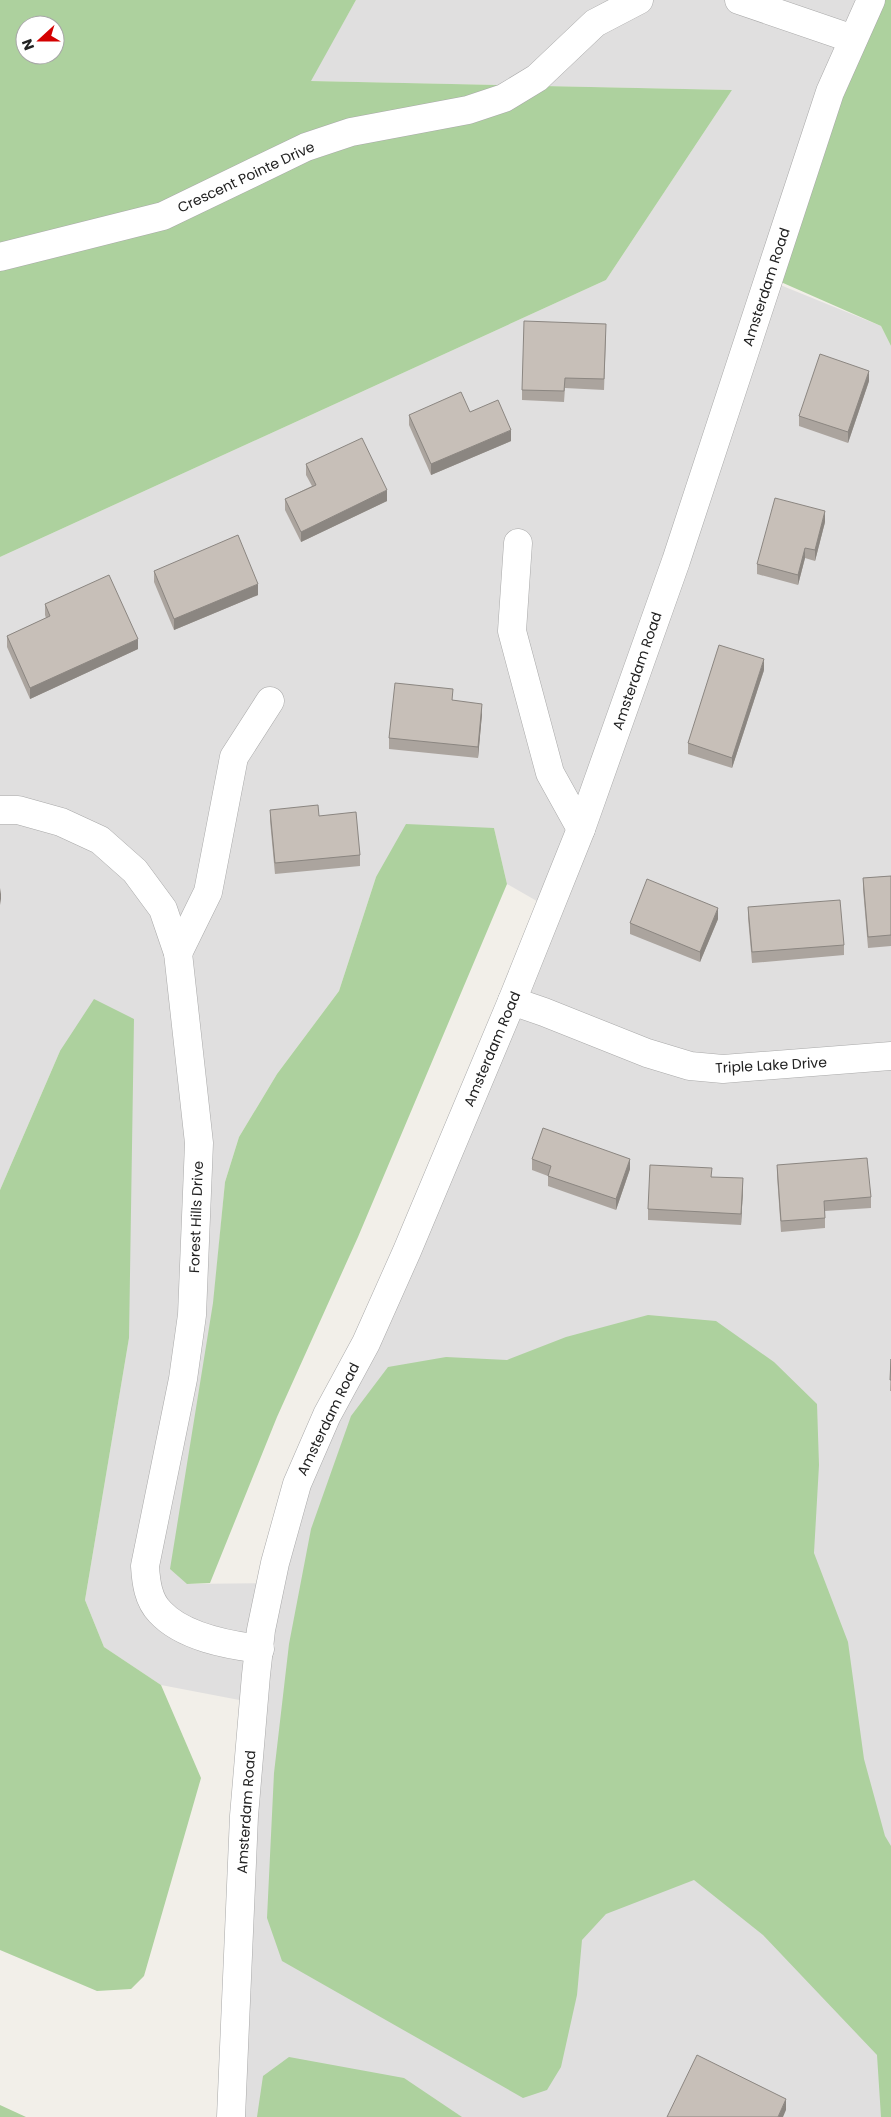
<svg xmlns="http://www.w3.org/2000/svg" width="891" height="2117" viewBox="0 0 891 2117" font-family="Poppins,sans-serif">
<rect width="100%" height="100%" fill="#f2efe9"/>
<path fill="#e0dfdf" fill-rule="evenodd" d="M356,0H872L768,280L881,326L891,346V2117H231L255,1703L161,1685L104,1647L85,1600L129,1338L60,1051L0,1190V557L606,280L732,90L310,81ZM494,828L507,884L549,908L270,1583L187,1584L225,1182L239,1137L277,1074L339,991L376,877Z"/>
<g fill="#add19e" fill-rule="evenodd">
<path d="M0,0H356L311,81L732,90L606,280L0,557ZM25,25H55V55H25Z"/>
<path d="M871,0H891V346L881,326L774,279Z"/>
<path d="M406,824L494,828L507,884L358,1237L277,1417L210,1583L187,1584L170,1569L213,1303L225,1182L239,1137L277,1074L339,991L376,877Z"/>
<path d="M94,999L134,1019L129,1338L85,1600L104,1647L161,1685L201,1778L144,1976L131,1989L97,1991L0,1950V1190L60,1051Z"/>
<path d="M648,1315L716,1321L774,1362L817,1404L819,1465L814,1553L848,1642L864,1759L885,1836L891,1846V2117H881L877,2055L763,1935L694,1880L606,1914L582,1940L577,1995L561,2067L547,2090L523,2098L282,1961L267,1918L274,1773L289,1644L311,1529L351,1416L388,1367L446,1357L507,1360L566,1337Z"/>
<path d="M289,2057L404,2078L462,2117H257L263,2076Z"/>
<path d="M0,2105L26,2117H0Z"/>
</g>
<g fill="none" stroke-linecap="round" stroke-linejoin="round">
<defs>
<g id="minor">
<path d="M739,0L853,39"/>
<path d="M0,257L163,216L306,147L351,132L468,110L504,98L537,78L595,23L639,0"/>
<path d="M518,543L512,631L550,773L581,829"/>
<path d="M0,810H18L61,822L100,840L135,871L163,909L178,953L199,1143L192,1315L183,1379L145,1566C146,1582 148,1600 160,1612C183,1637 228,1645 260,1649"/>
<path d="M178,953L208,892L234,757L270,701"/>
<path d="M512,1001L544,1012L647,1053L690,1066L723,1069L891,1056"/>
<path d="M231,2117L244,1816L256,1675L261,1630L275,1563L297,1484L327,1415L366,1343L407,1251L512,1001L581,829L676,561L830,92L871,0"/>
</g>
</defs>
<use href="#minor" stroke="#a9a9a9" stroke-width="29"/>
<use href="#minor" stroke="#fff" stroke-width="28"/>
</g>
<g fill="#aba49e">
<path d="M606,335L604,390L565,388L564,402L522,400V390Z"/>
<path d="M869,381L848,443L799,426V416Z"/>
<path d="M470,412L511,441L431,475L409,425V415Z"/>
<path d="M306,464L387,501L301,542L285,510V499L312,486L306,475Z"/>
<path d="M825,522L815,561L805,558L798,585L757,574V564Z"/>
<path d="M154,571L258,595L174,630L154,582Z"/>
<path d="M45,604L138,649L30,699L7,647V636L46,618L45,615Z"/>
<path d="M764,670L732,768L688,754V743Z"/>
<path d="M453,701L482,714L478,758L389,749V738Z"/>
<path d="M270,810L319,816L360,855V866L275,874L270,821Z"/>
<path d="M891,876V946L868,948L863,889V878Z"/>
<path d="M748,907L844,945V955L752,963L748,918Z"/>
<path d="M718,919L700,962L630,934V923Z"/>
<path d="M532,1159L630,1169L616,1210L548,1186V1176L532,1170Z"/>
<path d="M777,1165L871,1197V1208L825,1211V1228L781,1232L777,1176Z"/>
<path d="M712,1177L743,1189L741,1225L648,1220V1209Z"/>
<path d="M891,1359V1391H890Z"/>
</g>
<g fill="#8b8681">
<path d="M869,371V381L848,443V432Z"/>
<path d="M511,430V441L431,475V464Z"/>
<path d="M387,490V501L301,542V532Z"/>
<path d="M825,511V522L815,561V550Z"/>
<path d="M805,548V558L798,585V575Z"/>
<path d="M258,584V595L174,630V619Z"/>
<path d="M138,639V649L30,699V688Z"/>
<path d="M764,659V670L732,768V758Z"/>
<path d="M482,704V714L478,758V747Z"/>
<path d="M1,888V899L0,905V894Z"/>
<path d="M718,908V919L700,962V952Z"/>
<path d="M630,1159V1169L616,1210V1199Z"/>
<path d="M743,1178V1189L741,1225V1214Z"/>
<path d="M786,2099V2110L783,2117H778Z"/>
</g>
<g fill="#c7bfb8" stroke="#8b8681">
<path d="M524,321L606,324L604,379L565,378L564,391L522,390Z"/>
<path d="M820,354L869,371L848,432L799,416Z"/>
<path d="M461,392L470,412L498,400L511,430L431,464L409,415Z"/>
<path d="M362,438L387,490L301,532L285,499L316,485L306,464Z"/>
<path d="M775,498L825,511L815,550L805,548L798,575L757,564Z"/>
<path d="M238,535L258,584L174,619L154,571Z"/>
<path d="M109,575L138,639L30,688L7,636L50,616L45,604Z"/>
<path d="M719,645L764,659L732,758L688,743Z"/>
<path d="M395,683L453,689L452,700L482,704L478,747L389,738Z"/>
<path d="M318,805L319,816L356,812L360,855L275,863L270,810Z"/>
<path d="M891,876V935L868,937L863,878Z"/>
<path d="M647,879L718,908L700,952L630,923Z"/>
<path d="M840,900L844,945L752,952L748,907Z"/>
<path d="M543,1128L630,1159L616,1199L548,1176L551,1166L532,1159Z"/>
<path d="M867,1158L871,1197L824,1201L825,1218L781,1221L777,1165Z"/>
<path d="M650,1165L712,1168L711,1177L743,1178L741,1214L648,1209Z"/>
<path d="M891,1359V1380H890Z"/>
<path d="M697,2055L786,2099L778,2117H667Z"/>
</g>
<g text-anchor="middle" stroke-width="4.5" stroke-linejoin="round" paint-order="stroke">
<g font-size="14" fill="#222" stroke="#fff">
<text transform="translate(246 177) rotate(-25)" y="5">Crescent Pointe Drive</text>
<text transform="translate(766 287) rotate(-72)" y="5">Amsterdam Road</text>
<text transform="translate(637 671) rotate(-71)" y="5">Amsterdam Road</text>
<text transform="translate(492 1049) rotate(-67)" y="5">Amsterdam Road</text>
<text transform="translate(771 1065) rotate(-3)" y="5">Triple Lake Drive</text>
<text transform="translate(196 1217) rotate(-88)" y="5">Forest Hills Drive</text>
<text transform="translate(328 1419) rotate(-64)" y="5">Amsterdam Road</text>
<text transform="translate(246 1812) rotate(-86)" y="5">Amsterdam Road</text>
</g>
</g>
<g transform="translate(40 40) rotate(249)"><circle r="24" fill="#ffffff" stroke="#a7a7a7"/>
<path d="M0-4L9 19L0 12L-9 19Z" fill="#d40000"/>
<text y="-8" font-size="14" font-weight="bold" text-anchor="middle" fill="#222222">N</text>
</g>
</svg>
